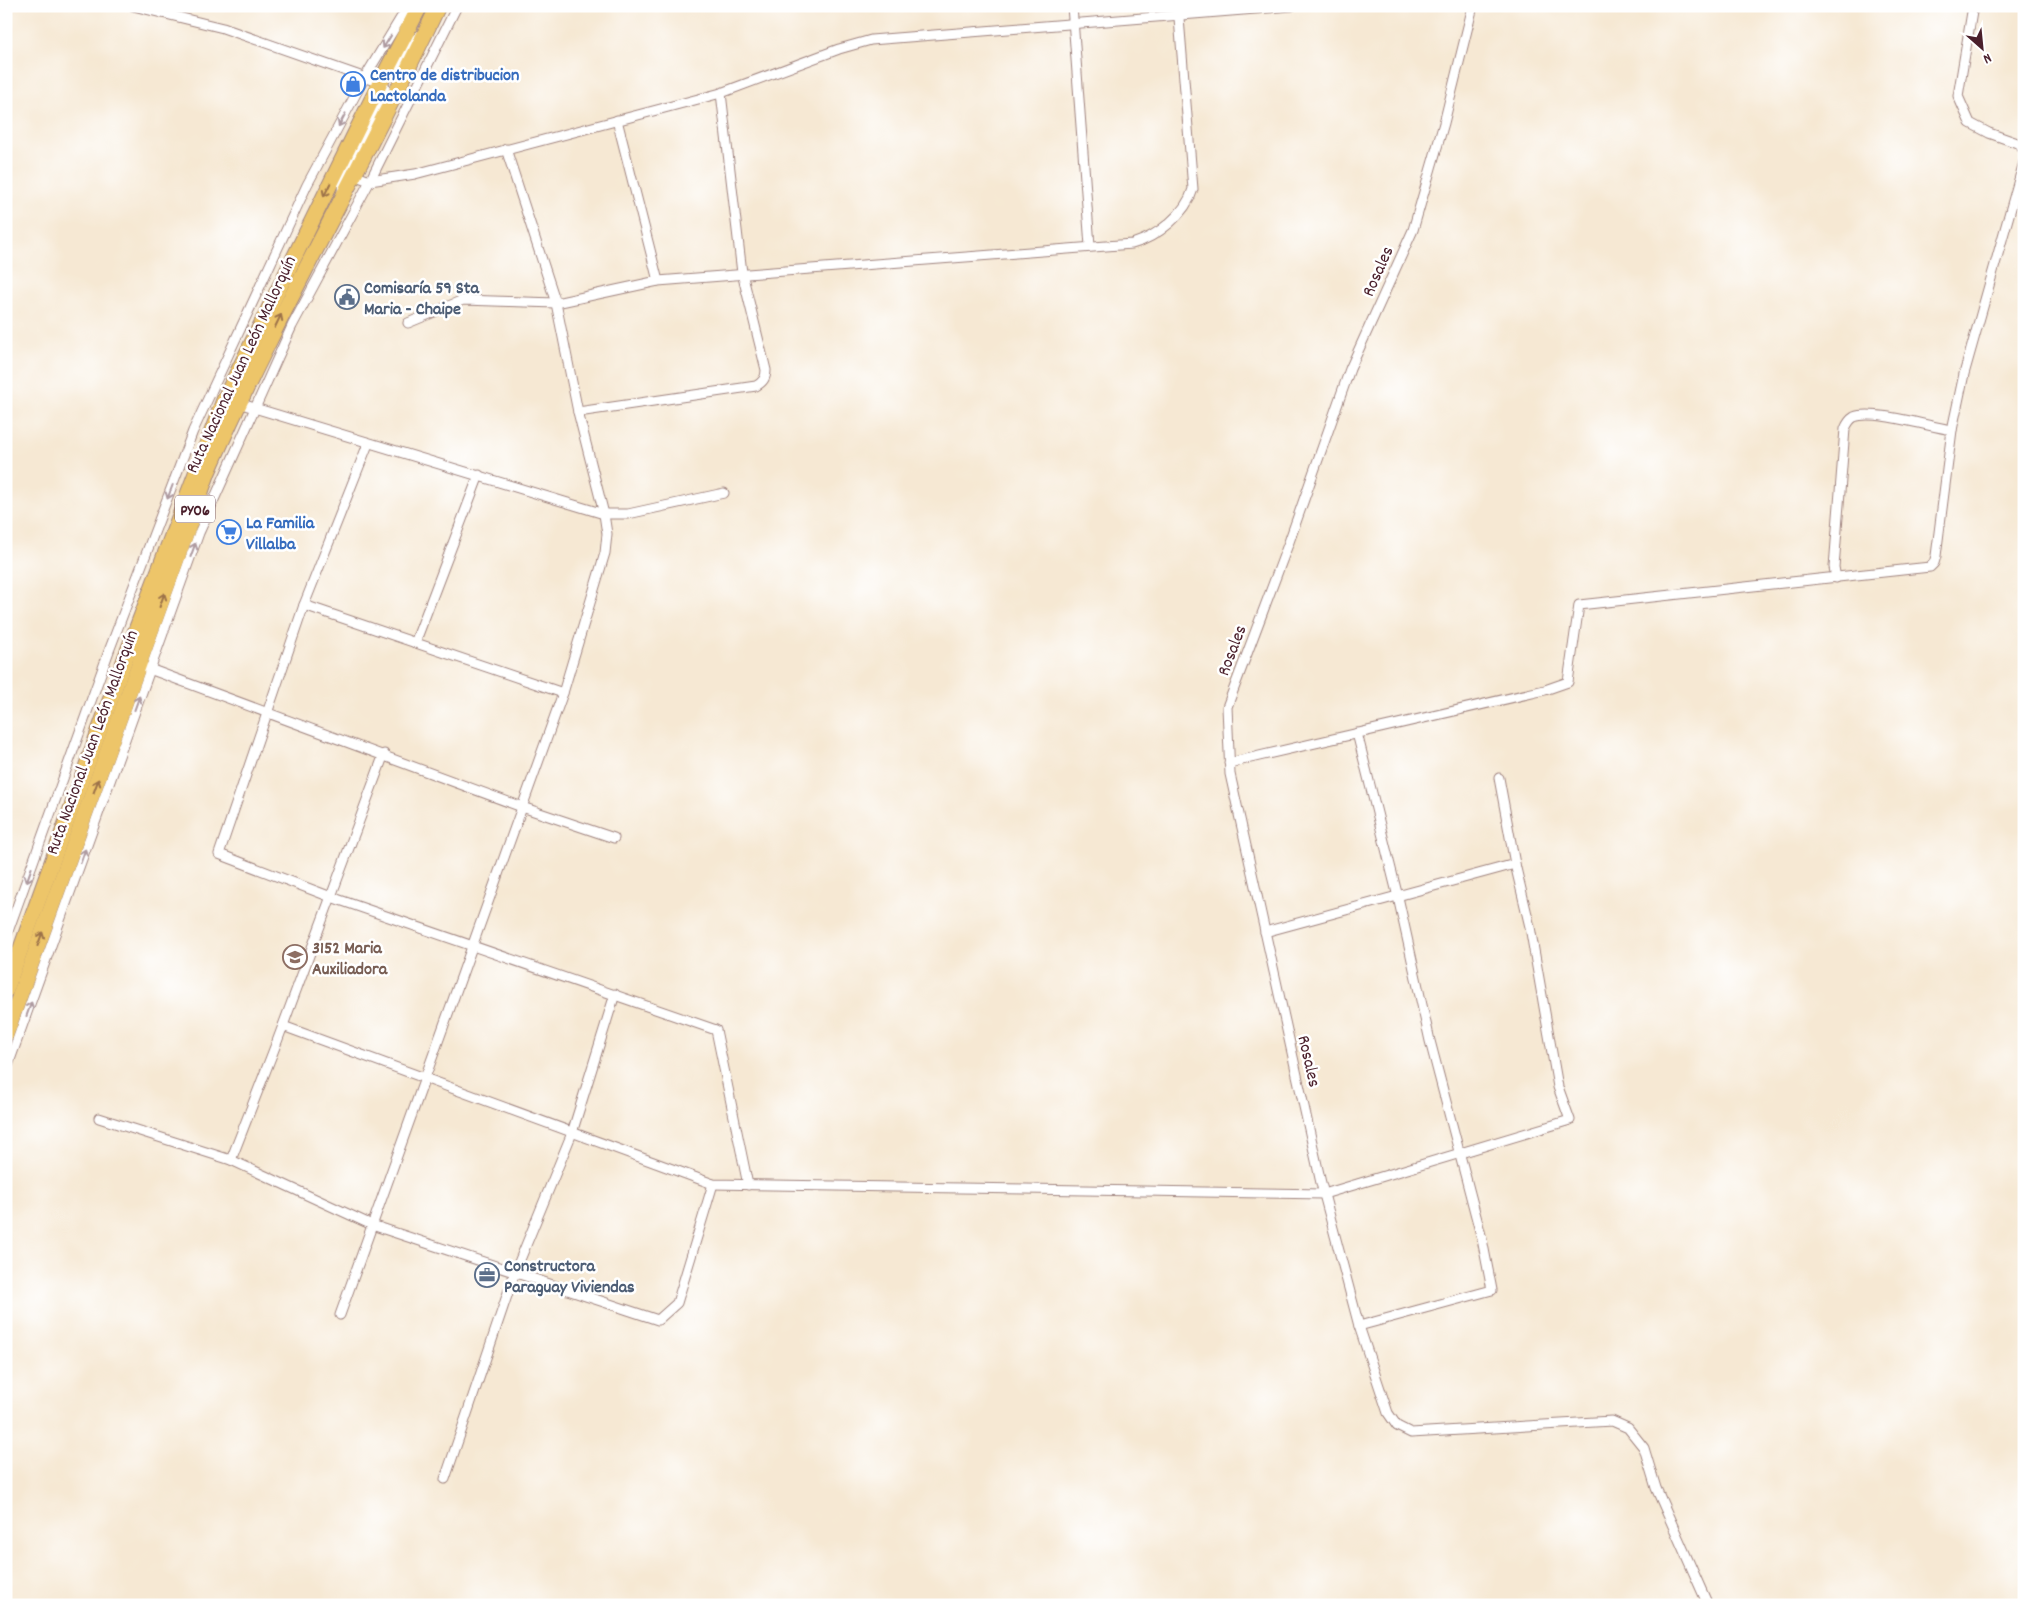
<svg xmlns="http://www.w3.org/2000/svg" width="2030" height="1611" viewBox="0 0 2030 1611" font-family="Dekko,sans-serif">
<rect width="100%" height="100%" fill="#fff"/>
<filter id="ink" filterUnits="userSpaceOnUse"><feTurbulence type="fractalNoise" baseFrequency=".02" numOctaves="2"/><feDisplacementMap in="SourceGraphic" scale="10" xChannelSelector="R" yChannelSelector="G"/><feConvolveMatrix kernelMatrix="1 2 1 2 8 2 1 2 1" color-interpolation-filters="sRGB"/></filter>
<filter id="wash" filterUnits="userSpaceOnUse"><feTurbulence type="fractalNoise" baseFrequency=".0096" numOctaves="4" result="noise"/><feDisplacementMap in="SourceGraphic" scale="20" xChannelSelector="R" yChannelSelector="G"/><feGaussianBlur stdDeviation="1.12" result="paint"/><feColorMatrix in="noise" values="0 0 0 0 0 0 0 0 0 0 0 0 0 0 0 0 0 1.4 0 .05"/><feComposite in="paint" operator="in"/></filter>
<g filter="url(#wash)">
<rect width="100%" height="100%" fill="#f6e8d3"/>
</g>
<g filter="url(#ink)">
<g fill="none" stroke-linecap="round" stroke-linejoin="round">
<defs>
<g id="street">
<path d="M133,6L223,28L383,84"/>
<path d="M1072,6L1090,246"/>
<path d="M1473,6L1444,123L1413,230L1350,369L1289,542L1227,707L1230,774L1321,1183L1359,1326L1388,1413L1397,1426L1411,1433L1612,1421L1628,1428L1644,1448L1656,1488L1708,1605"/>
<path d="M1973,6L1958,96L1970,123L1989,133L2020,144L2024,150"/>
<path d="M396,67L409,45L421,34"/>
<path d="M617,120L658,281"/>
<path d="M353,175L370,181L415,174L721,93L839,49L871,40L1292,6"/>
<path d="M342,193L343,175L386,91L384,84"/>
<path d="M408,323L463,300L556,303L658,281L1132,244C1157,237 1186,214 1193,189L1178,6"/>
<path d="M235,402L604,514H628L724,493"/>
<path d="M578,412L756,386C763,382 766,378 766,370L742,273L721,93"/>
<path d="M368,444L304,605L219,854L331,897L716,1030L748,1185"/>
<path d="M1836,578L1834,567L1845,429C1847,424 1849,420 1854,417C1873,409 1930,427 1952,430"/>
<path d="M304,605L563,693"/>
<path d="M415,643L479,475"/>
<path d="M144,667L522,807L614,838"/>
<path d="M1357,733L1398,897L1430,1041L1482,1239L1492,1290L1359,1326"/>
<path d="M1229,763L1545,690L1568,682L1579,605L1930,567L1934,563L1936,556L1952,430L1964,374L2024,162"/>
<path d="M1265,932L1515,864"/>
<path d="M6,937L109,651L193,431L307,185L365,77L408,6"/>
<path d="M283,1026L713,1184L1324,1194L1570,1120L1558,1087L1530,927L1515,864L1499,778"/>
<path d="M6,1071L199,533L292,326L370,181L457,6"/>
<path d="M99,1118L231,1160L372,1225L658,1320L677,1303L713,1184"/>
<path d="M231,1160L278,1039L384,754"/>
<path d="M340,1315L563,693L605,553L607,534L604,514L578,412L556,303L506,149"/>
<path d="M445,1479L515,1272L572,1133L615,994"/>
</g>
<g id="highway">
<path d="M6,990L125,659L224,400L380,83L420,6"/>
<path d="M6,1034L208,472C277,313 365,163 438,6"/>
</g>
</defs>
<use href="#street" stroke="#a0847f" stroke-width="11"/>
<use href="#highway" stroke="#a0847f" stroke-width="17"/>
<use href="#street" stroke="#fff" stroke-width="9"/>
<use href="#highway" stroke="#edc569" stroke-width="15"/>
</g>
<defs><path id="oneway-shaft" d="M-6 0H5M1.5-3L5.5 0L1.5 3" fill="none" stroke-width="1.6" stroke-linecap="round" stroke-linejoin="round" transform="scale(1.25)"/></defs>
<g stroke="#ae9aa0">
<use href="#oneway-shaft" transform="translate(387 42) rotate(122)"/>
<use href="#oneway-shaft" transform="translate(342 120) rotate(118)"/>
<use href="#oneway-shaft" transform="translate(170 492) rotate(111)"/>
<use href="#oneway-shaft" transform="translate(193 550) rotate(-70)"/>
<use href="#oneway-shaft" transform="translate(137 703) rotate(-70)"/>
<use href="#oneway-shaft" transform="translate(83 856) rotate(-71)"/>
<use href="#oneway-shaft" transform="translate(29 875) rotate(110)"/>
<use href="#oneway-shaft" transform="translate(29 1009) rotate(-70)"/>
</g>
<g stroke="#9c724a">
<use href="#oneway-shaft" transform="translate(327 190) rotate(116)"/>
<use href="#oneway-shaft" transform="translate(278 321) rotate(-64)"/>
<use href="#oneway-shaft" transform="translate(162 600) rotate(-71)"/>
<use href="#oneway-shaft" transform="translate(96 786) rotate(-70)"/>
<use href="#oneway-shaft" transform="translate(40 939) rotate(-70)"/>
</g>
</g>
<defs>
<symbol id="shop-ring" viewBox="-11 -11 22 22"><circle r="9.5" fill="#fff" stroke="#3f7fe0" stroke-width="1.5"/><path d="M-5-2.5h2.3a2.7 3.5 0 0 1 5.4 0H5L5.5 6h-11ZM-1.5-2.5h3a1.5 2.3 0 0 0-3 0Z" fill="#3f7fe0"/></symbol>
<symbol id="civic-ring" viewBox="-11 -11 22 22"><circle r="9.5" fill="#fff" stroke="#5c6f8a" stroke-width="1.5"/><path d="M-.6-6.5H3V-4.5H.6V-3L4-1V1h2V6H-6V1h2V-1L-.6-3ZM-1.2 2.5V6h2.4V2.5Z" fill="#5c6f8a"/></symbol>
<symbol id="supermarket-ring" viewBox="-11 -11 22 22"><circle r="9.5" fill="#fff" stroke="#3f7fe0" stroke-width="1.5"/><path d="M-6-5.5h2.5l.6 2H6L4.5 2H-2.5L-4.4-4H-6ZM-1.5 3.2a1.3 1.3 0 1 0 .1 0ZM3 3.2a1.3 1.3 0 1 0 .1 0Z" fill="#3f7fe0"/></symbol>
<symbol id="school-ring" viewBox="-11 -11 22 22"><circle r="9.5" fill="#fff" stroke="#8d6e63" stroke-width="1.5"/><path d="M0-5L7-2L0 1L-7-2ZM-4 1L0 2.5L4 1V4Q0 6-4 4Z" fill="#8d6e63"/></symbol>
<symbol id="office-ring" viewBox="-11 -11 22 22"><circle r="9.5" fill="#fff" stroke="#5c6f8a" stroke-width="1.5"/><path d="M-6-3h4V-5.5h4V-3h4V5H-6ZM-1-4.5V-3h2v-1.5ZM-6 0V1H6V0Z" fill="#5c6f8a"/></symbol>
</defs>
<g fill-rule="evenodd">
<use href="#shop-ring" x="339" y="70" width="28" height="28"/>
<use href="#civic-ring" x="333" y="283" width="28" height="28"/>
<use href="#supermarket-ring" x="215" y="518" width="28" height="28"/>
<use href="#school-ring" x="281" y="943" width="28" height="28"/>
<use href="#office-ring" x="473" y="1261" width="28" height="28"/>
</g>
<g text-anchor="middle" stroke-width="5" stroke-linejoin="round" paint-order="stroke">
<rect fill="#fff" stroke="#80626b" stroke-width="1" x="175" y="495.5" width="40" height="27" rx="4"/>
<g font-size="16" font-weight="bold" fill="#4a1f2b">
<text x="195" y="515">PY06</text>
</g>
<g font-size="18" font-weight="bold" fill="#366cbe" stroke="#fff" text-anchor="start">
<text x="370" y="80">Centro de distribucion<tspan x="370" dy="21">Lactolanda</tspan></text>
<text x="246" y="528">La Familia<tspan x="246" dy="21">Villalba</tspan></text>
</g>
<g font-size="18" fill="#4a1f2b" stroke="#fff">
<text transform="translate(1377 271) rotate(-66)" y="6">Rosales</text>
<text transform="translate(240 364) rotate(-65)" y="6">Ruta Nacional Juan León Mallorquín</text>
<text transform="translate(1231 650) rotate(-69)" y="6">Rosales</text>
<text transform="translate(91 742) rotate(-70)" y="6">Ruta Nacional Juan León Mallorquín</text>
<text transform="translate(1310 1061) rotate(77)" y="6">Rosales</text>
</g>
<g font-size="18" font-weight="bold" fill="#4e5e75" stroke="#fff" text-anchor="start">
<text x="364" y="293">Comisaría 59 Sta<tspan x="364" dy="21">Maria - Chaipe</tspan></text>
<text x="504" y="1271">Constructora<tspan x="504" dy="21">Paraguay Viviendas</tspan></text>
</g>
<g font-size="18" font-weight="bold" fill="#785e54" stroke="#fff" text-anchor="start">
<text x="312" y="953">3152 Maria<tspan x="312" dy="21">Auxiliadora</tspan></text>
</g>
</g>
<rect width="2030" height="1611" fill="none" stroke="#fff" stroke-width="25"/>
<g transform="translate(1982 48) rotate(153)" stroke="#ffffff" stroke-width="4" paint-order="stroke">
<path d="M0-4L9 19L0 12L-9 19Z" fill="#4a1f2b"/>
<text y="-8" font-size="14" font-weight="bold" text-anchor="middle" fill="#4a1f2b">N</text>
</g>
</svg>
